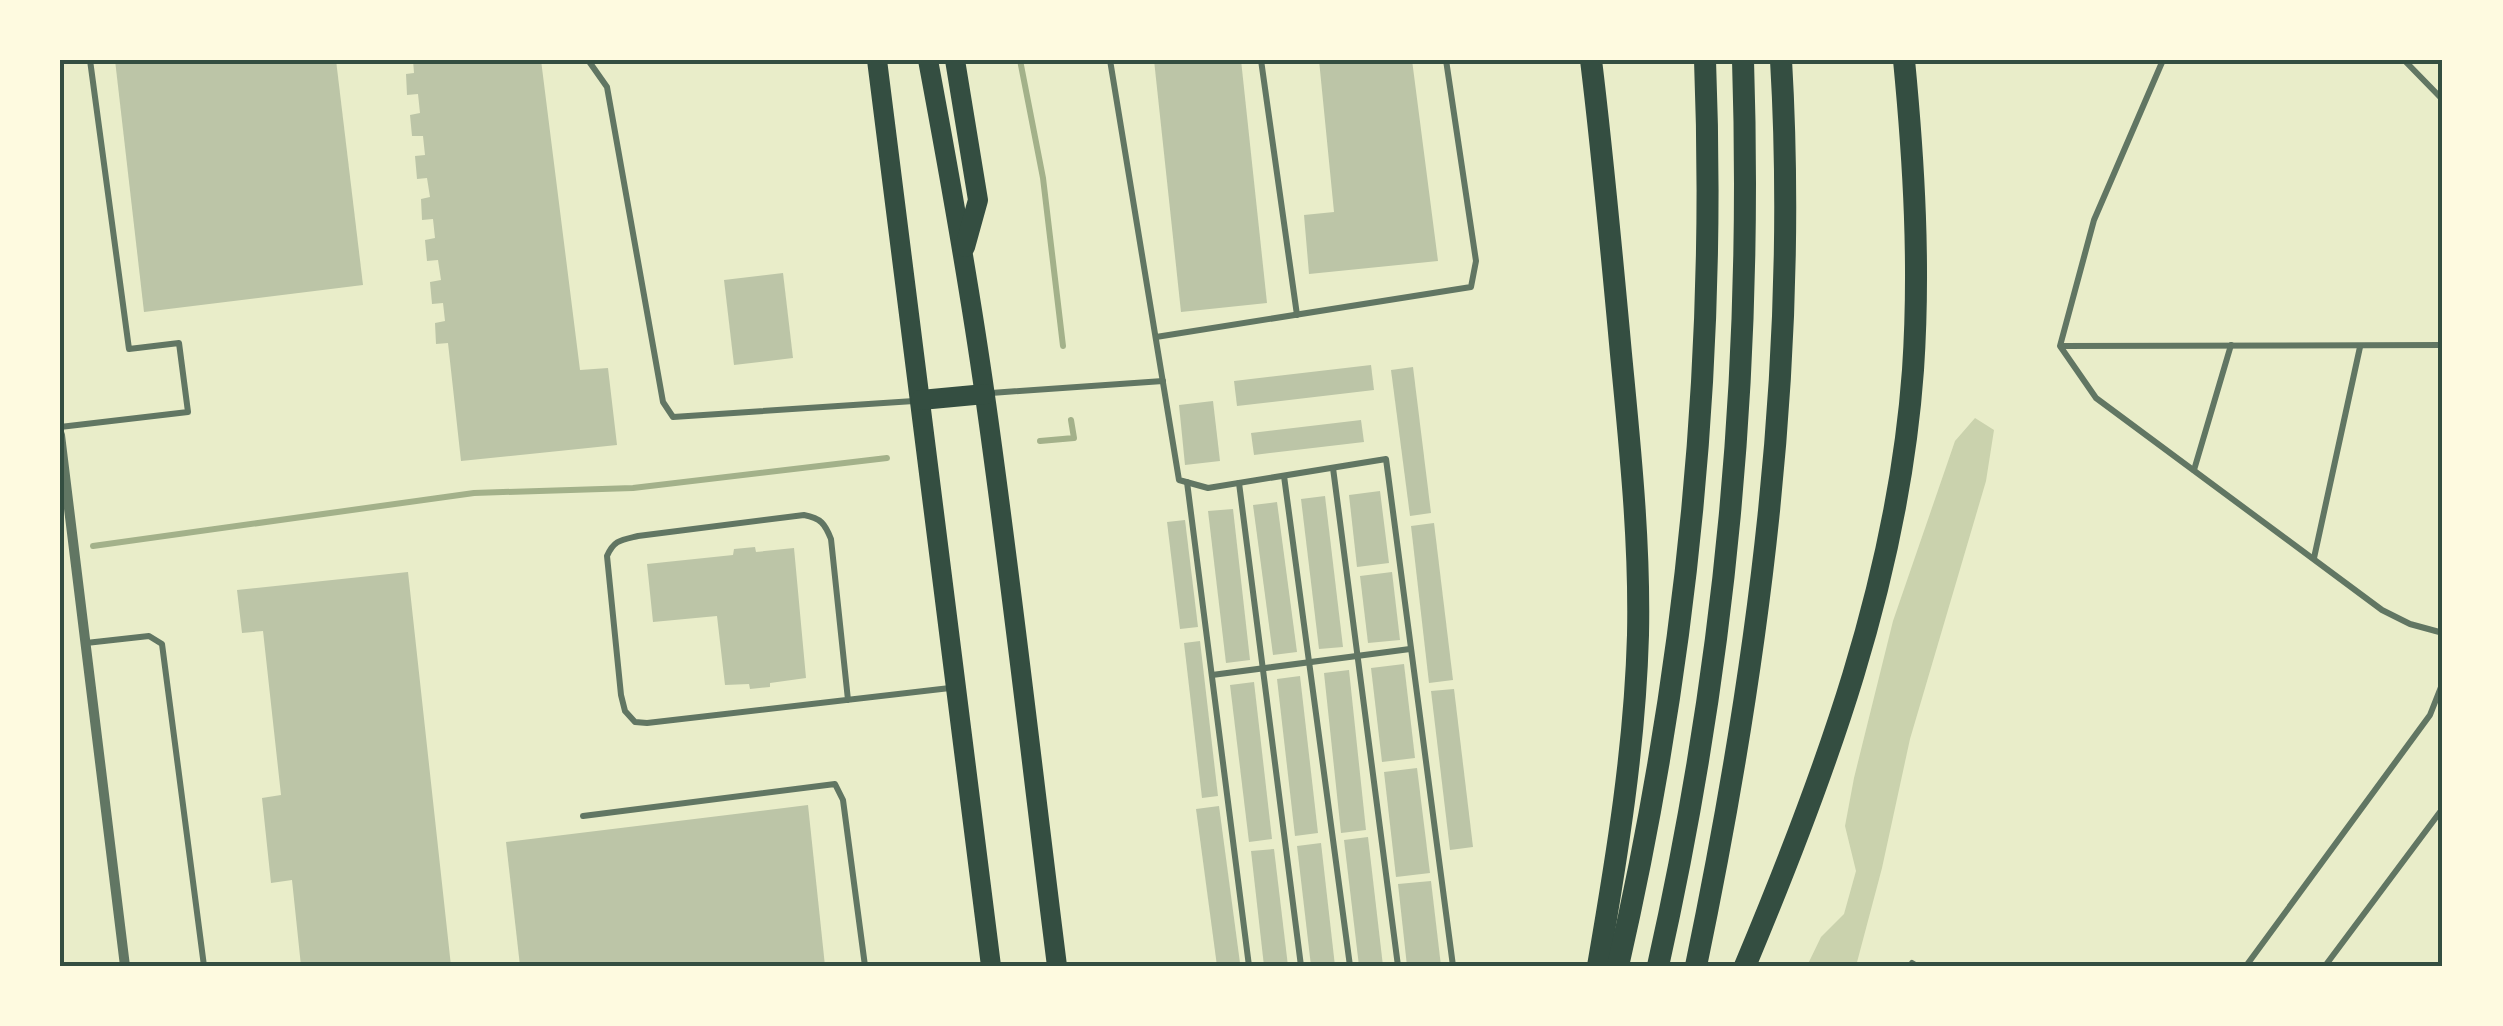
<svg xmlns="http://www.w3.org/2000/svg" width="2503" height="1026" viewBox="0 0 2503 1026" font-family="Poppins,sans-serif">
<rect width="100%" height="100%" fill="#e9edc9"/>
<path fill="#cad2ad" d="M1975,418L1994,430L1986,481L1910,739L1882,868L1856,966H1807L1821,937L1844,914L1856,871L1845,826L1854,778L1893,621L1955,441Z"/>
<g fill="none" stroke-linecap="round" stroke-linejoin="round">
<g stroke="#a3b18a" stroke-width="6">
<path d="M1020,60L1043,178L1063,346"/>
<path d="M1040,441L1074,438L1071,420"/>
<path d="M93,546L474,493L633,488L887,458"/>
</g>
</g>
<g fill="#bcc5a7">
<path d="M115,60H336L363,285L144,312Z"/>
<path d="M413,60H541L580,370L608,368L617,445L461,461L448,343L436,344L435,323L445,321L443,303L432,304L430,282L441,280L438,260L427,261L425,240L435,238L433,219L422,220L421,199L430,197L427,178L417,179L415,156L425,155L423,136H412L410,115L420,113L418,94L407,95L406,74L414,73Z"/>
<path d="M1154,60H1241L1267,303L1181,312Z"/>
<path d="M1319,60H1412L1438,261L1309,274L1304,215L1334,212Z"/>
<path d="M783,273L793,358L734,365L724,280Z"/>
<path d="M1371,365L1374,390L1237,406L1234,381Z"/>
<path d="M1413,367L1431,513L1410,516L1391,370Z"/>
<path d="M1213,401L1220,461L1185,465L1179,405Z"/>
<path d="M1361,420L1364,442L1254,455L1251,433Z"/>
<path d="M1380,491L1389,563L1357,567L1349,495Z"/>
<path d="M1325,496L1343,647L1319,649L1301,499Z"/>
<path d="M1277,502L1297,652L1273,655L1253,505Z"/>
<path d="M1233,509L1250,660L1226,663L1208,511Z"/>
<path d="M1185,520L1198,627L1180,629L1167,522Z"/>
<path d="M1434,523L1453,680L1429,683L1411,526Z"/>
<path d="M755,547L756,552L794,548L806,678L770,683V687L750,689L749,684L725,685L717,616L653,622L647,564L733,555L734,549Z"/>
<path d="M408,572L451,966H301L292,880L271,883L262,798L281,795L263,631L242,633L237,590Z"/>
<path d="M1392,572L1400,640L1368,643L1360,576Z"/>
<path d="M1200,641L1218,796L1202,798L1184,643Z"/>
<path d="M1404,664L1415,758L1382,762L1371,668Z"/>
<path d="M1349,670L1366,830L1341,833L1324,673Z"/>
<path d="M1300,676L1318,833L1295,836L1277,679Z"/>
<path d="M1254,682L1272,839L1249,842L1230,685Z"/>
<path d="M1454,689L1473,847L1450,850L1431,691Z"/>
<path d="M1417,768L1430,873L1396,877L1384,772Z"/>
<path d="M808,805L825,966H520L506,842Z"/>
<path d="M1219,806L1240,963L1217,966L1196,809Z"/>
<path d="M1368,837L1383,966H1359L1344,840Z"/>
<path d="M1321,843L1335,966H1311L1297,846Z"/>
<path d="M1274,849L1288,966H1264L1251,851Z"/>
<path d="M1431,881L1441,966H1407L1398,884Z"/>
</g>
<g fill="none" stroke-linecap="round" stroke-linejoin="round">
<g stroke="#617663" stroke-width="6">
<path d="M588,60L607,87L663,402L673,417L914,401"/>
<path d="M1110,60L1179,480L1208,488L1386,459L1453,966"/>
<path d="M1261,60L1297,315"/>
<path d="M2163,60L2094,220L2060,346L2096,398L2382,610L2410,624L2443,633"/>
<path d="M2404,60L2443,100"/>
<path d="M1156,337L1471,287L1476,261L1446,60"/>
<path d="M2061,346L2443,345"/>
<path d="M991,393L1163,381"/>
<path d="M60,427L188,412L179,343L129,349L90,60"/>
<path d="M1333,468L1398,966"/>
<path d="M2194,470L2231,345"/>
<path d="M1284,476L1350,966"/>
<path d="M1187,482L1249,966"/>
<path d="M1239,483L1301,966"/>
<path d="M2314,558L2360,347"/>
<path d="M86,643L149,636L162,644L204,966"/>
<path d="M1212,675L1410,649"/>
<path d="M848,700L831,539C825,524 821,518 804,515L638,536C621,540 614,540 607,556L621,695L625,711L635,722L647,723L950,688"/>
<path d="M583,816L835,784L843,800L865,966"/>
<path d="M1912,963L1917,966"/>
<path d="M2246,966L2430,715L2443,682"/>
<path d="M2325,966L2443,808"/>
</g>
<path stroke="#617663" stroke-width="10" d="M60,435L125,966"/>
<g stroke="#344e41" stroke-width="20">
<path d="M877,60L991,966"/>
<path d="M928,60C949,172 969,283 985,396C1012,585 1033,776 1057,966"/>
<path d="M955,60L978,200L965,247"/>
<path d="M921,400L985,394"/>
</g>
<g stroke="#344e41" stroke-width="22">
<path d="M1591,60C1603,158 1612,256 1621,354C1630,448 1640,541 1638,635C1635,746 1617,856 1598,966"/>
<path d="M1618,966C1686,669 1717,364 1705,60"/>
<path d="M1658,966C1726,663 1753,370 1743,60"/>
<path d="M1696,966C1758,668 1799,365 1781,60"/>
<path d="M1745,966C1825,775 1898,579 1913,370C1920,266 1914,163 1904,60"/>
</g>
</g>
<rect width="2503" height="1026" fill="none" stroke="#fefae0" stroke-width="125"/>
<rect x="62" y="62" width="2378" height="902" fill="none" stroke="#344e41" stroke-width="4"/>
</svg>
